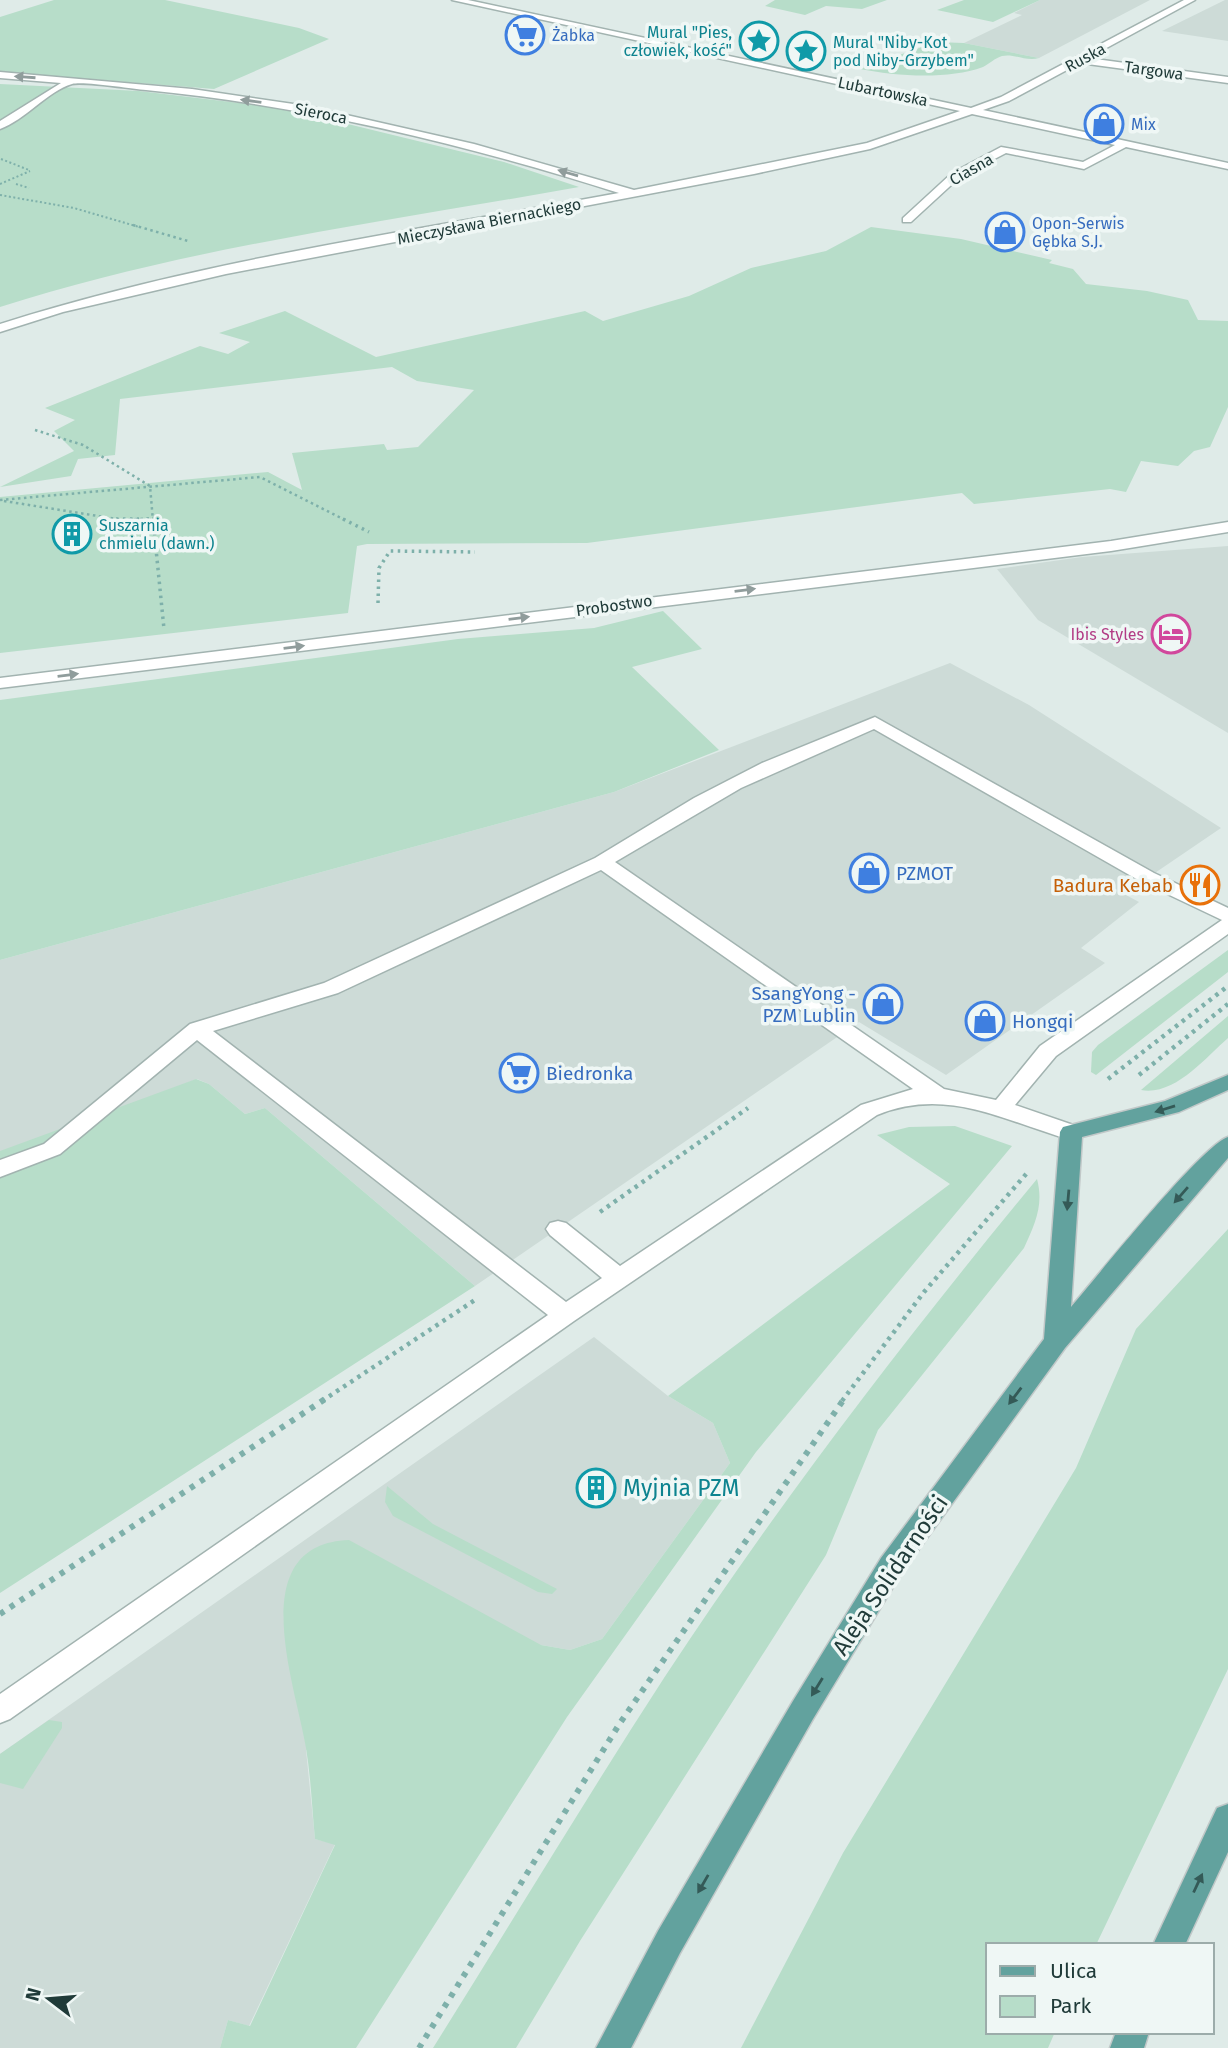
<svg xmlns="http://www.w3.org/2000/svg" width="1228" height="2048" viewBox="0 0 1228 2048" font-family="'Fira Sans',sans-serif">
<rect width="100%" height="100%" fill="#dfebe8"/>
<g fill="#cddbd7">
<path d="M1040,0H1150L1039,58L964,43L1022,15L1014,13Z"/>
<path d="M1225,0H1228V41L1162,31Z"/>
<path d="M1228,546V733L1038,620L997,569L1082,557Z"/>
<path d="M950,663L1029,705L1221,828L1124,894L1139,902L1081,948L1105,963L946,1075L859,1022L475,1286L265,1108L245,1114L209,1084L197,1079L0,1156V960L614,792Z"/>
<path d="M594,1337L668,1396L713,1423L730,1463L602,1639L570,1650L541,1645L306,1750L315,1839L335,1844L249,2026L228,2020L220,2048H0V1754Z"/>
</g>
<g fill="#b7ddc9">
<path d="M54,0H165L299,28L329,39L214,89L0,72V17Z"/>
<path d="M775,0H887L862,9L826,6L805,15L765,6Z"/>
<path d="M964,0H1040L993,22L937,10Z"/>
<path d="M936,42L964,43L1039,58C1026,62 1014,53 1002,56C995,58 989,64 983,67C947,80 896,76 860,69Z"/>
<path d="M0,84L139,91L282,108L504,162L579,187C386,222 187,247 0,307Z"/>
<path d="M871,227L961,239L1052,260L1049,263L1073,269L1086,284L1147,291L1188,300L1198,320L1228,321V407L1210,447L1194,451L1178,466L1141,461L1126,492L1110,489L974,504L962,493L587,543L367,544L357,546L348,613L0,653V497L268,472L302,490L292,453L384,444L387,450L418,447L474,390L417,381L392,367L120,399L115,455L78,459L71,476L0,487L74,451L54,431L75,420L45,408L200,346L228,354L250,342L219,333L285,311L376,357L585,311L603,321L689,296L751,268L826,251Z"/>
<path d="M663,611L702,649L632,667L719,750L614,792L0,960V700L458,639L594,628Z"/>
<path d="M1228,950V972L1096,1075L1091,1072L1092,1052L1098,1045Z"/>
<path d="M1228,1016V1038C1205,1058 1175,1096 1141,1090Z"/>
<path d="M196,1079L209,1084L245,1114L265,1108L475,1286L0,1593V1151Z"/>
<path d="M955,1126L1012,1146L756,1452L567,1717L356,2048H220L228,2020L250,2026L335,1845L315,1839C312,1809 311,1778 306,1748C296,1686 242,1544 349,1540L541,1645L570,1650L602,1639L730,1463L713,1423L668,1396L950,1184L877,1135L909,1127Z"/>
<path d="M1037,1179C1044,1205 1035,1224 1024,1248L878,1430L826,1555L580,1941L516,2048H433C510,1925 585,1800 664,1678C778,1504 905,1339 1037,1179Z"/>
<path d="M1228,1229V1669L1096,1945H988V2032H1055L1048,2048H741L843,1853L1076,1468L1136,1329Z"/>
<path d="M387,1486L433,1524L557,1589L552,1594L538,1592L393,1516L385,1502Z"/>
<path d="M49,1720L62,1722V1728L23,1789L0,1783V1754Z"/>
</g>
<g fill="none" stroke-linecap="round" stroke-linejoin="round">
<defs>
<g id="minor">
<path d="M452,0H468L971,108L1001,97L1184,0H1195L1088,58L1228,77V83L1080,63L1009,101L983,110L1228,163V169L1126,147L1084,169L1006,153L960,177L911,222H903V218L952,173L1001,147L1083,162L1115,145L972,114L870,149L754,174L226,274L63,312L0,332V324C200,260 413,231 619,193C465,144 308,106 146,90C131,89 84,81 72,84C48,91 25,120 0,129V121L61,83L0,78V72L192,89L307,106L474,144L634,190L867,143L960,111Z"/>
<path d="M1228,522V532L1111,551L0,688V678L1111,541Z"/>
<path d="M875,717L1154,873L1228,908V934L1056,1056L1015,1105L1079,1127L1082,1132L1079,1137L1071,1140C1004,1121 947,1086 877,1115L574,1321L10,1719L0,1723V1694L548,1315L197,1040L60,1154L0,1177V1160L44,1144L190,1024L324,983L595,858L694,798L762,763ZM874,729L1140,881L1222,920L1040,1046L996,1100L944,1089L615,862L741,788ZM601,870L913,1089L861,1105L620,1266L566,1223L558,1221L550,1223L546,1229L550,1235L602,1278L566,1302L213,1031L338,993Z"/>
</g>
<g id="major">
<path d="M1228,1075V1090L1179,1112L1082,1137L1071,1307C1096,1278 1202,1145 1228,1137V1158L1065,1348L901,1574L813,1719L680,1953L631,2048H596L658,1931L793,1701L881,1558L1044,1339L1060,1132L1063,1127L1165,1101Z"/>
<path d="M1228,1804V1852L1185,1945H1153L1217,1808Z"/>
<path d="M1116,2032H1149L1144,2048H1110Z"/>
</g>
</defs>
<use href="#minor" stroke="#a2b3b0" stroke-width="3"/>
<use href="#major" stroke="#c1c8c8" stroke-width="3"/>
<g stroke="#7eb0aa" stroke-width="2" stroke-dasharray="2 2.5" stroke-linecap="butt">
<path d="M1,159L29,170"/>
<path d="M0,184L30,171"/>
<path d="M16,184L29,188"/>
<path d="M0,195L74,208L139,227"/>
</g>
<g stroke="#7eb0aa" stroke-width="2.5" stroke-dasharray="2.5 3.5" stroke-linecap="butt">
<path d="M133,225L188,241"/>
<path d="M35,430L83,445L150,486L153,521"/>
<path d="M0,500L260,477L347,521"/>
<path d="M4,501L123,520L154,518"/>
</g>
<g stroke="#7eb0aa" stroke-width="3.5" stroke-dasharray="2.5 4.5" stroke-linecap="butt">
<path d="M116,519H139"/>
<path d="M153,519L164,629"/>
<path d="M343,519L369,532"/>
<path d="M378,603L379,568L390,551L475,552"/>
</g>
<g stroke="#7eb0aa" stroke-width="4.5" stroke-dasharray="3.5 5" stroke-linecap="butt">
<path d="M1139,1075L1228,1004"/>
<path d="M1108,1079L1228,986"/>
<path d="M600,1212L748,1108"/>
<path d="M322,1401L478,1298"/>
<path d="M842,1401L924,1292L1027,1173"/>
</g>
<g stroke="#7eb0aa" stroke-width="6" stroke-dasharray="5 7" stroke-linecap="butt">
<path d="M0,1614L325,1399"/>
<path d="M419,2048L620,1723L844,1399"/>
</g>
<use href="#minor" fill="#fff" fill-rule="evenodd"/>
<use href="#major" fill="#62a29e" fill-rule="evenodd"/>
</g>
<defs><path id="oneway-solid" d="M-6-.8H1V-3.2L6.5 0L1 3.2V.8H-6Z" transform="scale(1.75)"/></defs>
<g fill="#909d9c">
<use href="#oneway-solid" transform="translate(25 77) rotate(-176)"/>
<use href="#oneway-solid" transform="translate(251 101) rotate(-172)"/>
<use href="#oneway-solid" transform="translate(568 173) rotate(-164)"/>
<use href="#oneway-solid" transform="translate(745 590) rotate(-7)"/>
<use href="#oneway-solid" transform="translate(519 618) rotate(-7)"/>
<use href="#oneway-solid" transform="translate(294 647) rotate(-7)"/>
<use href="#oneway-solid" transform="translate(68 675) rotate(-7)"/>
</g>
<g fill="#345a57">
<use href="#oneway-solid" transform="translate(1165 1109) rotate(163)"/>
<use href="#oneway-solid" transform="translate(1181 1195) rotate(131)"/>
<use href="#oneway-solid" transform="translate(1068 1200) rotate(95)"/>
<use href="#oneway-solid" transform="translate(1015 1396) rotate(127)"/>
<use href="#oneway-solid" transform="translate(817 1687) rotate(122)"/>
<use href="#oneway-solid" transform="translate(1198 1883) rotate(-65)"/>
<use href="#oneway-solid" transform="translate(703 1884) rotate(120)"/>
</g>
<defs>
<symbol id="supermarket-ring" viewBox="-11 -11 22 22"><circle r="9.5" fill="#eff7f5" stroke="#3f7fe0" stroke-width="1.5"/><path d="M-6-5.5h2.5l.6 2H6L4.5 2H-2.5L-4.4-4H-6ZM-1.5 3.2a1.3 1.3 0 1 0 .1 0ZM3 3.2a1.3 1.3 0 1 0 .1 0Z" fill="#3f7fe0"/></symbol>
<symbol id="sight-ring" viewBox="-11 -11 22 22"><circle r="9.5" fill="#eff7f5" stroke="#0f9aa8" stroke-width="1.5"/><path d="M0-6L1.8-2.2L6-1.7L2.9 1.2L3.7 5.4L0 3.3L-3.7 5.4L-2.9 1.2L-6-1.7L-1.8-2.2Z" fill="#0f9aa8"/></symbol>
<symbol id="shop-ring" viewBox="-11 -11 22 22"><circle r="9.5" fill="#eff7f5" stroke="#3f7fe0" stroke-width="1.5"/><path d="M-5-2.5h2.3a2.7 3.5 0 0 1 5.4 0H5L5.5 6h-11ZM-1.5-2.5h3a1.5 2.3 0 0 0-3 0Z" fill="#3f7fe0"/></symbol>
<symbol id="building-ring" viewBox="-11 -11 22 22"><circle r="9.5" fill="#eff7f5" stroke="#0f9aa8" stroke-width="1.5"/><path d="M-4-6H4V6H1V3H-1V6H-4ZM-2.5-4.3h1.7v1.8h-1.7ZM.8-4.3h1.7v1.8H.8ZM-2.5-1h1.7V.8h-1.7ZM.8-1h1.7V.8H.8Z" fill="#0f9aa8"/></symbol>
<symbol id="hotel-ring" viewBox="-11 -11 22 22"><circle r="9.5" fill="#eff7f5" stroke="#d1479c" stroke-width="1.5"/><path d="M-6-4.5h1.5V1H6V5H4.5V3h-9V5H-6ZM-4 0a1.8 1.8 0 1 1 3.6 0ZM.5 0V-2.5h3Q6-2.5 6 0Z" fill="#d1479c"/></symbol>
<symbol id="restaurant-ring" viewBox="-11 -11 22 22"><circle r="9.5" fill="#eff7f5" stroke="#e8710a" stroke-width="1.5"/><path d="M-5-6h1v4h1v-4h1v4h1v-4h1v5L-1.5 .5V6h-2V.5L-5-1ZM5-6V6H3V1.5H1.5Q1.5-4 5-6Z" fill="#e8710a"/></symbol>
</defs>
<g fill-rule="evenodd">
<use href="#supermarket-ring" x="503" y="13" width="44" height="44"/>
<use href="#sight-ring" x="737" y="19" width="44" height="44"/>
<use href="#sight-ring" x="784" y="29" width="44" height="44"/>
<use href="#shop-ring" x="1082" y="102" width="44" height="44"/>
<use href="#shop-ring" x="983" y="210" width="44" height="44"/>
<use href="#building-ring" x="50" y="512" width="44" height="44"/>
<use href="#hotel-ring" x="1149" y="612" width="44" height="44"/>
<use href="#shop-ring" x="847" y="851" width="44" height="44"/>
<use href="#restaurant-ring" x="1178" y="863" width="44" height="44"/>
<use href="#shop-ring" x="861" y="982" width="44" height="44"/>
<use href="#shop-ring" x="963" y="999" width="44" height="44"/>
<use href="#supermarket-ring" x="497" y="1051" width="44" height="44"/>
<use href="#building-ring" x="574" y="1466" width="44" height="44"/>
</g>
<g text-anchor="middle" stroke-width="7" stroke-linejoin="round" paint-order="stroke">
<g font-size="16" fill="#0d838f" stroke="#eff7f5" text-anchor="start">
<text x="732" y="38" text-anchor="end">Mural "Pies,<tspan x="732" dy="18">człowiek, kość"</tspan></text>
<text x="833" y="48">Mural "Niby-Kot<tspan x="833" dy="18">pod Niby-Grzybem"</tspan></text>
<text x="99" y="531">Suszarnia<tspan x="99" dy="18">chmielu (dawn.)</tspan></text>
</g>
<g font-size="16" fill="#366cbe" stroke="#eff7f5" text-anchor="start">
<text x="552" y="41">Żabka</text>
<text x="1131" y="130">Mix</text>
<text x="1032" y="229">Opon-Serwis<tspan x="1032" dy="18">Gębka S.J.</tspan></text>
</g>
<g font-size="16" fill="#203b39" stroke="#eff7f5">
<text transform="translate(1085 57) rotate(-28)" y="6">Ruska</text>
<text transform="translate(1154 70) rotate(8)" y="6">Targowa</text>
<text transform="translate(883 91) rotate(12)" y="6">Lubartowska</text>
<text transform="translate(321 113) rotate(11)" y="6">Sieroca</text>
<text transform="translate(971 169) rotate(-30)" y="6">Ciasna</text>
<text transform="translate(489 221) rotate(-11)" y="6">Mieczysława Biernackiego</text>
<text transform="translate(614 605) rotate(-8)" y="6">Probostwo</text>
</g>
<g font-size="16" fill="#b23c85" stroke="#eff7f5" text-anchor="end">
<text x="1144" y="640">Ibis Styles</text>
</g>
<g font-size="19" fill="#366cbe" stroke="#eff7f5" text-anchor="start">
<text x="896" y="880">PZMOT</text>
<text x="856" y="1000" text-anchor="end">SsangYong -<tspan x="856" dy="22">PZM Lublin</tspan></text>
<text x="1012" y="1028">Hongqi</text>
<text x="546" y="1080">Biedronka</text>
</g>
<g font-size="19" fill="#c56008" stroke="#eff7f5" text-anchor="end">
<text x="1173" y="892">Badura Kebab</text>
</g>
<g font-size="23" fill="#0d838f" stroke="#eff7f5" text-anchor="start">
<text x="623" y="1496">Myjnia PZM</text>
</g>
<g font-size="23" fill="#203b39" stroke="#eff7f5">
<text transform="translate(890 1575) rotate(-56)" y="8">Aleja Solidarności</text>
</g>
</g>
<rect x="986" y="1943" width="228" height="91" fill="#eff7f5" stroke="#9cacaa" stroke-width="2"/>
<rect x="1000" y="1966" width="35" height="10" fill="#62a29e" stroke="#9cacaa" stroke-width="2"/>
<text x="1050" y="1978" font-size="21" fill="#203b39">Ulica</text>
<rect x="1000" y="1996" width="35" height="21" fill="#b7ddc9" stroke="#9cacaa" stroke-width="2"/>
<text x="1050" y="2013" font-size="21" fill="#203b39">Park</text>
<g transform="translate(49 1999) rotate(286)" stroke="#eff7f5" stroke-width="5" paint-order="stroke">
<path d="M0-5L12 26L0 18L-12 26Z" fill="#203b39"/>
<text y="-10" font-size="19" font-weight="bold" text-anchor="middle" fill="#203b39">N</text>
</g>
</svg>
